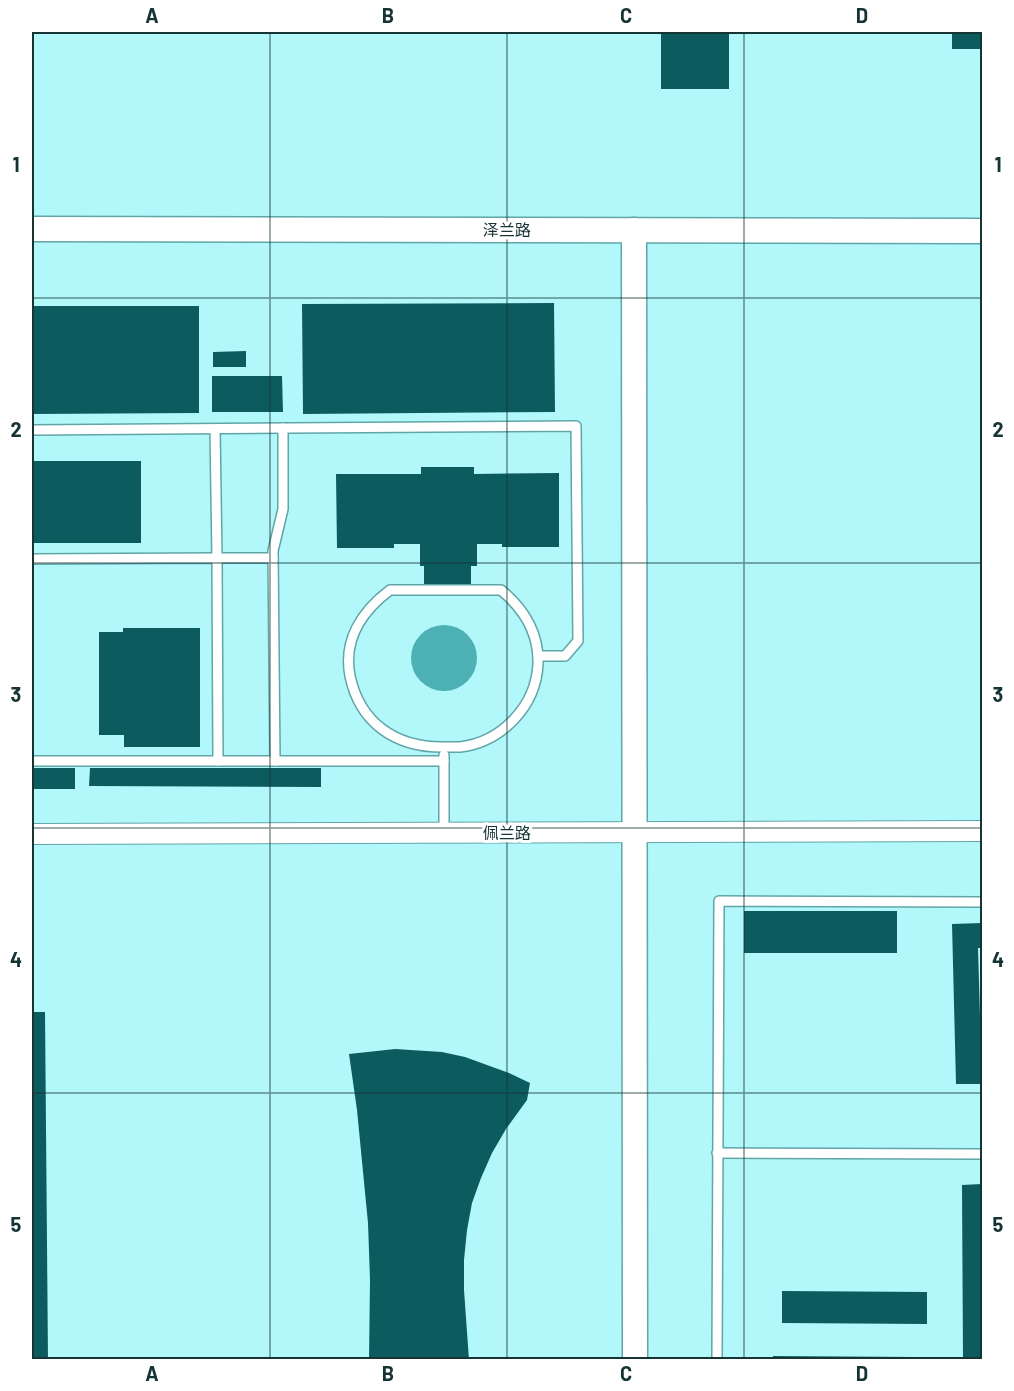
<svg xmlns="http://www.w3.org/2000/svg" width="1014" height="1391" viewBox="0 0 1014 1391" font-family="Barlow,'Noto Sans SC',sans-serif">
<rect width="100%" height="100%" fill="#b2f8fb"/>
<circle fill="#4db0b5" cx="444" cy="658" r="33"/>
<g fill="#0c5b5e">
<rect x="661" y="32" width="68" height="57"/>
<rect x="952" y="32" width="30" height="17"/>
<path d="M554,303L555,412L303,414L302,304Z"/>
<path d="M32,306H199V413L32,414Z"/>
<path d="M246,351V367H213V352Z"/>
<path d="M212,376H282L283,412H212Z"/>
<rect x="32" y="461" width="109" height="82"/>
<path d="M421,467H474V474L559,473V547H502V544H477V566H471V586H424V566H420V544H394V548H337L336,474H421Z"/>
<path d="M123,628H200V747H124V735H99V632H123Z"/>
<rect x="32" y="768" width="43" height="21"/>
<path d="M90,768H321V787L89,786Z"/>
<rect x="744" y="911" width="153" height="42"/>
<path d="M982,923V948H978L982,1084H956L952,924Z"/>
<path d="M32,1012H45L48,1360H32Z"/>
<path d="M395,1049L442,1052L465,1057L509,1073L530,1083L527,1100L506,1129L492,1153L481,1178L472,1203L467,1230L464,1260V1290L469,1360H369L370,1280L368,1223L357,1110L349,1054Z"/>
<path d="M982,1184V1360H963L962,1185Z"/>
<path d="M782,1291L927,1292V1324L782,1323Z"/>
<path d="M773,1356L915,1357V1360H773Z"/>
</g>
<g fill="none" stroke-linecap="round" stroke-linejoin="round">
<defs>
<g id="service">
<path d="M215,429L217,558H273"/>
<path d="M32,430L576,426L578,641L565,656H538"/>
<path d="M32,559L217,558L218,761"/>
<path d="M390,590H501C524,609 539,633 538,664C536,706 502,742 460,747C454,747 448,747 442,747C395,747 360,723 350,676C343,640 362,611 390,590Z"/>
<path d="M444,755V833"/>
<path d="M32,761H444"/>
<path d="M275,761L273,551L283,509V428"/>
<path d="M717,1153L982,1154"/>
<path d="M717,1360L719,901L982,902"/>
</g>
<path id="minor" d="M32,834L982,831"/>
<g id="tertiary">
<path d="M32,229L982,231"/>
<path d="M634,230L635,1360"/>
</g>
</defs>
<use href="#service" stroke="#60a5a8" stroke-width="12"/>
<use href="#minor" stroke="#60a5a8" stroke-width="22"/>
<use href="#tertiary" stroke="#60a5a8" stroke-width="27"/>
<use href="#service" stroke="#fff" stroke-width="9"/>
<use href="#minor" stroke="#fff" stroke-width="20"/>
<use href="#tertiary" stroke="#fff" stroke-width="24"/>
</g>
<path fill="none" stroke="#173435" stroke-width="1.5" stroke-opacity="0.55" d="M270,32V1360M507,32V1360M744,32V1360M32,298H982M32,563H982M32,828H982M32,1093H982"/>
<g text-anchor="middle" stroke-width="6" stroke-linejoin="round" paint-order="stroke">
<g font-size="16" fill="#173435" stroke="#fff">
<text x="507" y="236">泽兰路</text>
<text x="507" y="839">佩兰路</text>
</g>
</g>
<rect width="1014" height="1391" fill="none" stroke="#ffffff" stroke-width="66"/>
<rect x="33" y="33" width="948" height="1325" fill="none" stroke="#173435" stroke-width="2"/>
<g font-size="20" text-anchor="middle" font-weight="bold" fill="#173435">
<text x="152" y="23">A</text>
<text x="388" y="23">B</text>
<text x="626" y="23">C</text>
<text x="862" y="23">D</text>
<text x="16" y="172">1</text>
<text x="998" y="172">1</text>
<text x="16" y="437">2</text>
<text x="998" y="437">2</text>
<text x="16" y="702">3</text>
<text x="998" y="702">3</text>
<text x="16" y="967">4</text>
<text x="998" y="967">4</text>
<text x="16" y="1232">5</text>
<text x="998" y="1232">5</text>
<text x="152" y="1381">A</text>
<text x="388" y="1381">B</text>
<text x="626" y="1381">C</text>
<text x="862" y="1381">D</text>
</g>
</svg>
